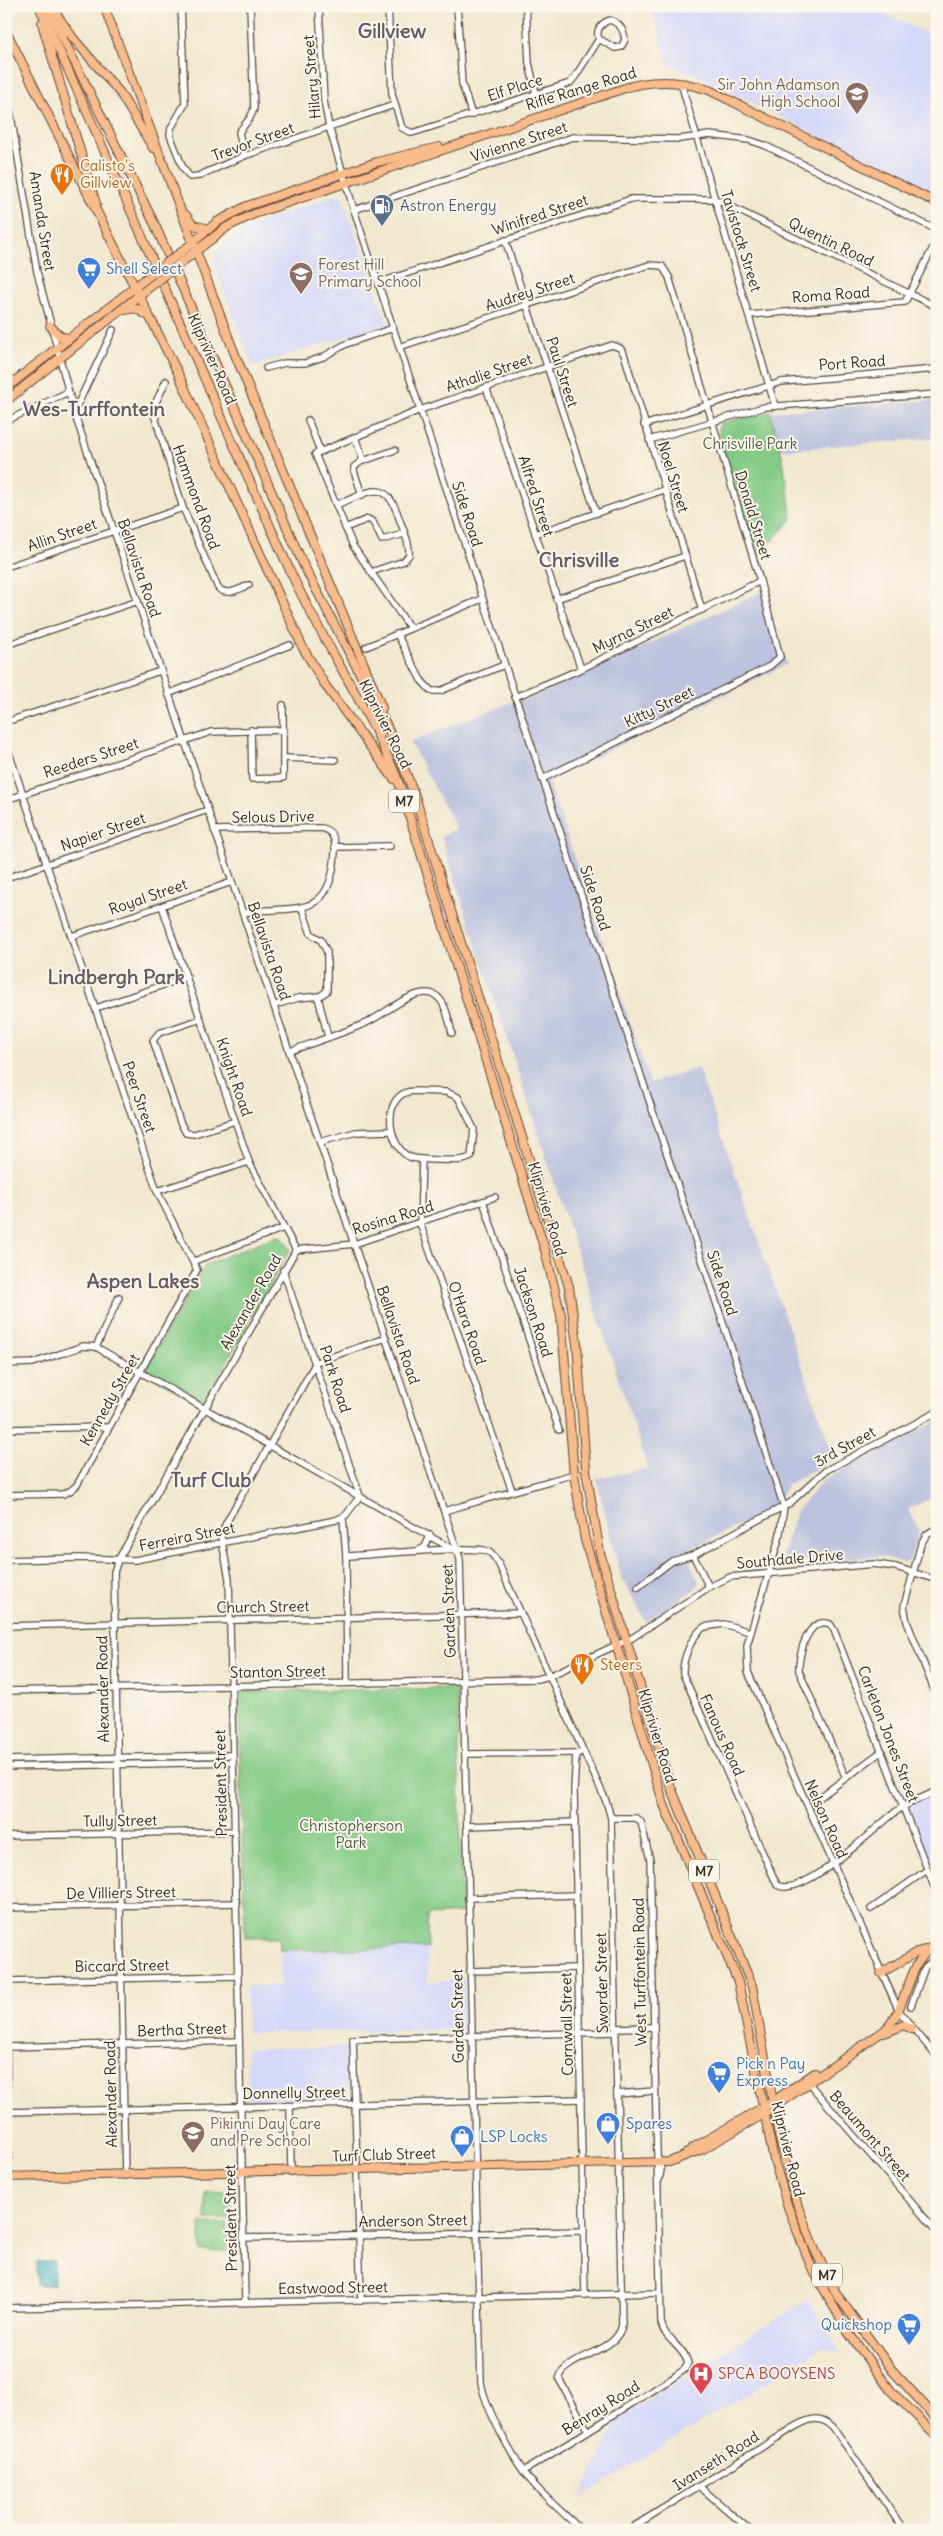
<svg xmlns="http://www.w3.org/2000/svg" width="943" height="2536" viewBox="0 0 943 2536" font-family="Delius,sans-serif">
<rect width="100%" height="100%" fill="#fbf7ec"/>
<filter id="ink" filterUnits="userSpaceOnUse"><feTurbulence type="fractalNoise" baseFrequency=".02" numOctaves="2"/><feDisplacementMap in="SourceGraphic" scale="10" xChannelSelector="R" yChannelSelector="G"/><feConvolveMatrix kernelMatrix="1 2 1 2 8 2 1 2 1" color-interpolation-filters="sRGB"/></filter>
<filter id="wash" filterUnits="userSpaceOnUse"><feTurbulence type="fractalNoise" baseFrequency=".0096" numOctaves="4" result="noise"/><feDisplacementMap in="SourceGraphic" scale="20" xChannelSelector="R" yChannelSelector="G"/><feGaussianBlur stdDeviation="1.12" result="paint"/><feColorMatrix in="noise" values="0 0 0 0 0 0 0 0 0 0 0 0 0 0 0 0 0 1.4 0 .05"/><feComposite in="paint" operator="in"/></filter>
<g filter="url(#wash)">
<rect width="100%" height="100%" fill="#f1e8cf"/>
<g fill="#d5d8f9">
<path d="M651,6H869L937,38V194L673,64L668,65Z"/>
<path d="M341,194L388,324L253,366L214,266L215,255L225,244L242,231L266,220Z"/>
<path d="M937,1792V1882L907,1804Z"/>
<path d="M428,1948V1982L464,1980L465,2029L247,2033L246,1986L280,1985V1950Z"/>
<path d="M348,2047L349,2097L248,2100L247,2049Z"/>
<path d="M808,2300L841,2353L823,2347L581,2497L618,2418Z"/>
</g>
<g fill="#bdc3de">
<path d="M937,400V438L780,450L770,412Z"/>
<path d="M763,591L787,664L548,780L650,1083L698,1068L834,1458L787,1485L773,1508L685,1552L699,1581L695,1589L646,1622L620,1574L596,1478L648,1469L441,837L456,828L410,742L509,703L533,697Z"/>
<path d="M937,1421V1496L908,1509L919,1530L910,1560L904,1563L881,1556L786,1563L781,1558L796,1511L822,1481Z"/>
</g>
<g fill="#83ca85" stroke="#5f7a52">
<path d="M770,412L783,459L792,519L755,559L718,428L721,423Z"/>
<path d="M282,1236L290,1249L205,1400L198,1402L148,1374L146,1367L205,1265L272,1237Z"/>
<path d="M457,1688L462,1913L427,1915L428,1948L280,1950L279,1938H245L238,1692Z"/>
<path d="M231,2191L232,2219H205V2192Z"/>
<path d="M200,2224H227L228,2251H201Z"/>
</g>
<path fill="#45b0c3" stroke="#406d70" d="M54,2261V2285H37V2262Z"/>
</g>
<g filter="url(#ink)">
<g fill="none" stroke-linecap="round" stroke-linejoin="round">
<defs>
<g id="minor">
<path d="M181,6L185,104L171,128L170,135L183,168L190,177L198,176L244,156L394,105"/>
<path d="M319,6L324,101L329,127L354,210L784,1507L779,1539L747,1645L748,1672L899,2011L937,2057"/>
<path d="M388,6L392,94L402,128L412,133L570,83L575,77L599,39C595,30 601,23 610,20C620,23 624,30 625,40L621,47L615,48L599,39"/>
<path d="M457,6L462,84L472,115"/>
<path d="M526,6L529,63L536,94"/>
<path d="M681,83L775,406"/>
<path d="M6,86L37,272L74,412L460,1559L481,2382C485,2408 514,2461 531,2481C546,2499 565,2514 581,2530"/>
<path d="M244,156L239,132L250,118L254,109L250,6"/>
<path d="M354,210L573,137L679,139L710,135L749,140L764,145L937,230"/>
<path d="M505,240L596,513"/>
<path d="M378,283L631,199H715L937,307"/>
<path d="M750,315L905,302L937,240"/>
<path d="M399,347L649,265L662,266L669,277L760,581L780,657L770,666L542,779"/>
<path d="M266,368L285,363H305L323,357L346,344L393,328"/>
<path d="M166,381L155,404L154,414L183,508L218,588C227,597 239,589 249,585"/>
<path d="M486,387L581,669"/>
<path d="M74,412L113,330"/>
<path d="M308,420L320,451"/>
<path d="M6,421L68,392"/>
<path d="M644,425L781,382L937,369"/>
<path d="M355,437L363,460L354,467V471L362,495"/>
<path d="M649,440L764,407L937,394"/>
<path d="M363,461L395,450"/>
<path d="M336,505C371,492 386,475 400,521C404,531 410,544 409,555L404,561L371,572"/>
<path d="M345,528L368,519L373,522L382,540L404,534"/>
<path d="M535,534L664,490"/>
<path d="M6,567L183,508"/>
<path d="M556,599L685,556"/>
<path d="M410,628L353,546L315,454L420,410L612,345L620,348L624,354L702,610"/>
<path d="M397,634L421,680L431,691H440L504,665"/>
<path d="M6,645L138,601"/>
<path d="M366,647L482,599"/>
<path d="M168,694L290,645"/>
<path d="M515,697L581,669L760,581"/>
<path d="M6,722L160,671"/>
<path d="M251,730L252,779L283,778V705"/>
<path d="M6,744L157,1191L197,1270L77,1485L70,1491L63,1494L6,1495"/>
<path d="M284,758L335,760"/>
<path d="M6,800L211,732L284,730"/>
<path d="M214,830L322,828C333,831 336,841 335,852C331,923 294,904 243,913"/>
<path d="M335,847L390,846"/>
<path d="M6,878L208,810"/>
<path d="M162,906L249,1162L296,1250"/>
<path d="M72,936L232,882"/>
<path d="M318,997L328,1037"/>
<path d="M275,1005L298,998L320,996L327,991V952L321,940L311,934L302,908"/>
<path d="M96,1008L187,977"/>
<path d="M201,1019L159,1033L153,1040L180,1122L186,1133L194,1134L235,1121"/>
<path d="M290,1051C315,1042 341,1034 366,1023C383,1016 415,985 435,995C446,1001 449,1022 452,1033"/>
<path d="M413,1091L446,1092L458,1097L474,1129L471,1157C462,1162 450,1160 440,1160C431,1159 414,1161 406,1155C386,1140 383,1093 413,1091Z"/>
<path d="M320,1142L356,1132L390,1131"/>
<path d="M422,1159L420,1223L512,1491"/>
<path d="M157,1191L249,1162"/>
<path d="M483,1201L559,1430"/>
<path d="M296,1250L354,1244L495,1197"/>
<path d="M194,1261L284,1228"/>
<path d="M96,1347L454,1550"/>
<path d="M6,1364L33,1363L83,1346L96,1347L119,1297"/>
<path d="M6,1429L108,1427"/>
<path d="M444,1511L574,1474"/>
<path d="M343,1518L346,1556L347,1683"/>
<path d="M937,1528L927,1534L921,1544L904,1606L907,1622L937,1697"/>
<path d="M417,1551L425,1547L430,1535"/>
<path d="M693,1555L790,1503L825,1471L937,1412"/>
<path d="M346,1556C368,1555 473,1545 487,1551C498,1556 504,1577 509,1587L606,1801L611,1818L622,2325C617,2354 566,2354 559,2379L588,2431"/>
<path d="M6,1560L81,1558L135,1560L336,1520L346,1515L360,1496L283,1270"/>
<path d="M638,1587L672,1561L693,1555L709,1587"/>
<path d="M6,1626L520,1613"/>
<path d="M750,1632L724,1624L704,1627C692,1635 682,1660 683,1674L777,1885C803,1900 876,1826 898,1810C910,1802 924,1797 937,1791"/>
<path d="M6,1691L537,1679L549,1676L632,1638L709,1587L730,1577L874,1564L896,1567L937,1580"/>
<path d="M576,1753L574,1790L585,2295"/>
<path d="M465,1754L579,1753"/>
<path d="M6,1760L233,1755"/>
<path d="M6,1767L233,1762"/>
<path d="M846,1778L799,1671C798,1655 808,1615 830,1624L834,1630L937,1894"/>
<path d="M819,1798L882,1751"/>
<path d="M467,1826L575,1822"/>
<path d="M6,1836L235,1831"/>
<path d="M468,1898L576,1895"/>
<path d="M6,1908L237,1903"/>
<path d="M871,1909L927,1870"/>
<path d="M470,1971L578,1968"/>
<path d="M6,1981L238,1976"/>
<path d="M911,2006L925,1967L937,1957"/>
<path d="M616,2028L654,2027"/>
<path d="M6,2038L9,2177"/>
<path d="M6,2047L239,2041"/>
<path d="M806,2080L937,2232"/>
<path d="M617,2094L655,2091"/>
<path d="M290,2106L291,2172"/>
<path d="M6,2112L581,2099"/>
<path d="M125,2176L114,1572L118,1560L296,1250"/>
<path d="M659,2180L661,2170L659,2160"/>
<path d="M243,2238L584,2231"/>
<path d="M361,2300L353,2039L616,2032"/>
<path d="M245,2302L229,1579L221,1536L226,1523L316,1362L386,1338"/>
<path d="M6,2308L660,2293"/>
<path d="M524,2471L671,2379L685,2369L688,2363C683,2346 664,2340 661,2322L650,1860L641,1822L636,1818H611"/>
<path d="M699,2486L750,2530"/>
<path d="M628,2530L793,2428C808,2419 819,2414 833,2427L904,2530"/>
</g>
<g id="major">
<path d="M39,6C126,195 206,386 292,575C325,647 372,712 400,786L545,1250L561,1315L574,1474L585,1540L664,1805L738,1982L774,2160L788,2207L811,2266L848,2332L891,2391L937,2436"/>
<path d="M47,6L155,225L303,564L386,724L414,793L569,1287L577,1344L586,1470L600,1553L670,1785L752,1986L779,2136L798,2207L814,2248L837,2295L892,2370L937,2419"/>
<path d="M104,6L234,352L382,708"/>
<path d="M55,12L73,38L120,93L153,148"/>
<path d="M42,23L96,204"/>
<path d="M6,31L177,371L303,648L325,685L394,779"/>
<path d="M186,215L193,225L209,229"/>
<path d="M184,250L217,222L247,206L377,162L439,147"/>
<path d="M187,258L227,227L254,214L622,89C651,79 680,80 709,90L937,203"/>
<path d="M124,310L135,308L147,315"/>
<path d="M50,326L61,337L70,338"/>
<path d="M6,388L144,280"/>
<path d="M6,401L151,286"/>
<path d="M881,1973L917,1952L928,1949"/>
<path d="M884,2033L904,2025L912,2029"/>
<path d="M687,2153L694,2147L772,2102L815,2073"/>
<path d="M6,2177L669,2162L703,2149L764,2114L885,2030C910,2005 905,1963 937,1943"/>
</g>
</defs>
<use href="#minor" stroke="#564639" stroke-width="8"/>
<use href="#major" stroke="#564639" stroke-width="10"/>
<use href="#minor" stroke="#fff" stroke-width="5.5"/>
<use href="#major" stroke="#fabb8b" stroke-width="8"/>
<defs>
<g id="major-bridge">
<path d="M144,280L184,250"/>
<path d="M151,286L187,258"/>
</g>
</defs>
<use href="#major-bridge" stroke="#564639" stroke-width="10" stroke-linecap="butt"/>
<use href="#major-bridge" stroke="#fabb8b" stroke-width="8"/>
</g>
</g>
<defs>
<symbol id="school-pin" viewBox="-11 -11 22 30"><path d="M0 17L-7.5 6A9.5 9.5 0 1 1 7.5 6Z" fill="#8d6e63" stroke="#fbf7ec"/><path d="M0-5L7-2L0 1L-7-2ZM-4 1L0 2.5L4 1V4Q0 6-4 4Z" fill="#fff"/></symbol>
<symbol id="restaurant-pin" viewBox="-11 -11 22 30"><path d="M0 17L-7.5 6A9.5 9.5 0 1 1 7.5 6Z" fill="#e8710a" stroke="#fbf7ec"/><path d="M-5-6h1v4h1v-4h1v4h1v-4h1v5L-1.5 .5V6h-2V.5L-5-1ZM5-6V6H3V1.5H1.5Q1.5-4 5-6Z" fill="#fff"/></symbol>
<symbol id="fuel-pin" viewBox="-11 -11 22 30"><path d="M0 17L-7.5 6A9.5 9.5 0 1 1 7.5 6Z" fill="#5c6f8a" stroke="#fbf7ec"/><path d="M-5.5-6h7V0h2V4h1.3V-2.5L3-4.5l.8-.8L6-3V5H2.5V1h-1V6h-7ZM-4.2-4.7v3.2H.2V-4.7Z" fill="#fff"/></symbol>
<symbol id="supermarket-pin" viewBox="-11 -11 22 30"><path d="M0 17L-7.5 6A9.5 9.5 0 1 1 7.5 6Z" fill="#3f7fe0" stroke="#fbf7ec"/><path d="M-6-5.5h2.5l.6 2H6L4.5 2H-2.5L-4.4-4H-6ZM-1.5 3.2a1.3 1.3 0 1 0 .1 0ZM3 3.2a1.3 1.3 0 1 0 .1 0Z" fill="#fff"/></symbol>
<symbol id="shop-pin" viewBox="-11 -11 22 30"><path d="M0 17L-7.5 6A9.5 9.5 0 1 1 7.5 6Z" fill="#3f7fe0" stroke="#fbf7ec"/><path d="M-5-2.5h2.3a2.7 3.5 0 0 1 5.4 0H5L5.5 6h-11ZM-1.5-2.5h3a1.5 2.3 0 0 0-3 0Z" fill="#fff"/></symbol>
<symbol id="hospital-pin" viewBox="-11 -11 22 30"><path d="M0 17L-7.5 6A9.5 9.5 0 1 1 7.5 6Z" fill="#e0444e" stroke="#fbf7ec"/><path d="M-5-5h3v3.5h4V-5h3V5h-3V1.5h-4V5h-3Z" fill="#fff"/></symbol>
</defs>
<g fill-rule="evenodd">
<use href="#school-pin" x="843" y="80" width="28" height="38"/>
<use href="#restaurant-pin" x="48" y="161" width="28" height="38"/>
<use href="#fuel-pin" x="368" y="192" width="28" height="38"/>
<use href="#supermarket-pin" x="75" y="255" width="28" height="38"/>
<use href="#school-pin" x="287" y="260" width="28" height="38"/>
<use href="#restaurant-pin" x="568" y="1651" width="28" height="38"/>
<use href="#supermarket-pin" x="705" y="2059" width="28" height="38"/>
<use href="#shop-pin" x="594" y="2110" width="28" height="38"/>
<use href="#school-pin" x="179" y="2119" width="28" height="38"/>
<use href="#shop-pin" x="448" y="2123" width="28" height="38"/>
<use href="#supermarket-pin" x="895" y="2311" width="28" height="38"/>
<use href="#hospital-pin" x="687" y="2360" width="28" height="38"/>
</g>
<g text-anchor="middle" stroke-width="4" stroke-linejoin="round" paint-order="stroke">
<g fill="#fbf7ec" stroke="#75685c" stroke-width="1">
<rect x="389" y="789.5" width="30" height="23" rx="4"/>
<rect x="689" y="1859.5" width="30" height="23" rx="4"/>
<rect x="812" y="2263.5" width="30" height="23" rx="4"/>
</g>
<g font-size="14" font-weight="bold" fill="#3b2a1e">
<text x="404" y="806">M7</text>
<text x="704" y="1876">M7</text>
<text x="827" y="2280">M7</text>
</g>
<g font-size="15" fill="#3b2a1e" stroke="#fbf7ec">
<text transform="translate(312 77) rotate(-95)" y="5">Hilary Street</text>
<text transform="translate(515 88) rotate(-18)" y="5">Elf Place</text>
<text transform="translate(581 89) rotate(-17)" y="5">Rifle Range Road</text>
<text transform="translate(253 142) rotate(-20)" y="5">Trevor Street</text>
<text transform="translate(519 142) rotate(-18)" y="5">Vivienne Street</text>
<text transform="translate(540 215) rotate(-18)" y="5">Winifred Street</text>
<text transform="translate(42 221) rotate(81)" y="5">Amanda Street</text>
<text transform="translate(741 241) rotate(73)" y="5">Tavistock Street</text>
<text transform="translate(831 242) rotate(26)" y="5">Quentin Road</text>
<text transform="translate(530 292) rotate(-18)" y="5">Audrey Street</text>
<text transform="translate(831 295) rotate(-4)" y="5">Roma Road</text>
<text transform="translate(212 359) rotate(66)" y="5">Kliprivier Road</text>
<text transform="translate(852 363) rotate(-4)" y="5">Port Road</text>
<text transform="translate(562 372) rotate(72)" y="5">Paul Street</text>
<text transform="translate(489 373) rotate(-19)" y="5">Athalie Street</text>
<text transform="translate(673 477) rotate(73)" y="5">Noel Street</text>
<text transform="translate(536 496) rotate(72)" y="5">Alfred Street</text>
<text transform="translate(196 497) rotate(70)" y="5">Hammond Road</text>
<text transform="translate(467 514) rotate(72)" y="5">Side Road</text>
<text transform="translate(753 515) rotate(73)" y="5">Donald Street</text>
<text transform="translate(62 535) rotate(-19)" y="5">Allin Street</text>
<text transform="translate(139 568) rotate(71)" y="5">Bellavista Road</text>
<text transform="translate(633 630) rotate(-26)" y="5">Myrna Street</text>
<text transform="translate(659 707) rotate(-26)" y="5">Kitty Street</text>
<text transform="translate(385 724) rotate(63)" y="5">Kliprivier Road</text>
<text transform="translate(91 758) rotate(-18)" y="5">Reeders Street</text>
<text transform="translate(273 817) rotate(-1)" y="5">Selous Drive</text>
<text transform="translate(103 832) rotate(-19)" y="5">Napier Street</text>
<text transform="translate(148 897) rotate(-19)" y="5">Royal Street</text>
<text transform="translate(595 898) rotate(72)" y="5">Side Road</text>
<text transform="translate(269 951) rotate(71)" y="5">Bellavista Road</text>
<text transform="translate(234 1077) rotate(71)" y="5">Knight Road</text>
<text transform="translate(139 1097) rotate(71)" y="5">Peer Street</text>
<text transform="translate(547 1209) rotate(73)" y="5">Kliprivier Road</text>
<text transform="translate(393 1218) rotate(-17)" y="5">Rosina Road</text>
<text transform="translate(722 1283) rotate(72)" y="5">Side Road</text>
<text transform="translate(251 1302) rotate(-60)" y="5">Alexander Road</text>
<text transform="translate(533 1312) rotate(72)" y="5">Jackson Road</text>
<text transform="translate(467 1323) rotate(71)" y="5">O'Hara Road</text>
<text transform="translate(398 1335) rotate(71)" y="5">Bellavista Road</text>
<text transform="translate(335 1379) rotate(72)" y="5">Park Road</text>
<text transform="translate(110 1400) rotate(-60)" y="5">Kennedy Street</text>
<text transform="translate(845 1447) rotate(-29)" y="5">3rd Street</text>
<text transform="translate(187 1537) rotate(-11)" y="5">Ferreira Street</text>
<text transform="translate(790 1559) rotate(-5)" y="5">Southdale Drive</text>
<text transform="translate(263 1607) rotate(-1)" y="5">Church Street</text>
<text transform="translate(449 1611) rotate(-92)" y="5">Garden Street</text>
<text transform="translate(278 1672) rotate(-1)" y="5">Stanton Street</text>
<text transform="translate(103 1689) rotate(-91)" y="5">Alexander Road</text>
<text transform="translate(888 1734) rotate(69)" y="5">Carleton Jones Street</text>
<text transform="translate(722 1735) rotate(66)" y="5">Fanous Road</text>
<text transform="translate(657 1736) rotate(73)" y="5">Kliprivier Road</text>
<text transform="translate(221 1783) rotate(-91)" y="5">President Street</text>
<text transform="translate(826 1819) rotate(66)" y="5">Nelson Road</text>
<text transform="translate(120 1821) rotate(-1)" y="5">Tully Street</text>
<text transform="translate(121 1893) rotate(-1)" y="5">De Villiers Street</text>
<text transform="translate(122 1966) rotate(-1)" y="5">Biccard Street</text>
<text transform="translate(640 1972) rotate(-91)" y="5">West Turffontein Road</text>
<text transform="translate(602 1983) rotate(-91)" y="5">Sworder Street</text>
<text transform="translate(458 2016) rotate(-91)" y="5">Garden Street</text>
<text transform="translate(567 2024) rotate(-91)" y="5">Cornwall Street</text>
<text transform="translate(182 2030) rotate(-2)" y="5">Bertha Street</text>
<text transform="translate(294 2093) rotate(-1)" y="5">Donnelly Street</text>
<text transform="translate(111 2094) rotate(-91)" y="5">Alexander Road</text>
<text transform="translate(870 2136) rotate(49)" y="5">Beaumont Street</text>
<text transform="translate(788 2149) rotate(76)" y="5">Kliprivier Road</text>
<text transform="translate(384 2155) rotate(-2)" y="5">Turf Club Street</text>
<text transform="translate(231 2218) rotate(-91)" y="5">President Street</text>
<text transform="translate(413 2221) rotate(-1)" y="5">Anderson Street</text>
<text transform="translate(333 2288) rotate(-1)" y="5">Eastwood Street</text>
<text transform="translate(601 2408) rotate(-32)" y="5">Benray Road</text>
<text transform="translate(716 2461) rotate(-32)" y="5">Ivanseth Road</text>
</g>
<g font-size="15" fill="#785e54" stroke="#fbf7ec" text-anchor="start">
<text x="840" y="90" text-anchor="end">Sir John Adamson<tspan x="840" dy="17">High School</tspan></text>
<text x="318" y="270">Forest Hill<tspan x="318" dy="17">Primary School</tspan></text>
<text x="210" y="2129">Pikinni Day Care<tspan x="210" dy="17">and Pre School</tspan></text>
</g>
<g font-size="15" fill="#c56008" stroke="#fbf7ec" text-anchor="start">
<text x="80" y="171">Calisto's<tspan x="80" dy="17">Gillview</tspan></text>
<text x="600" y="1670">Steers</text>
</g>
<g font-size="15" fill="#4e5e75" stroke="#fbf7ec" text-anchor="start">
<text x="400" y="211">Astron Energy</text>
</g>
<g font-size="15" fill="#366cbe" stroke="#fbf7ec" text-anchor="start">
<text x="106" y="274">Shell Select</text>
<text x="736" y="2069">Pick n Pay<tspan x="736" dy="17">Express</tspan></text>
<text x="626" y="2129">Spares</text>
<text x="480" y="2142">LSP Locks</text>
<text x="892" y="2330" text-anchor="end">Quickshop</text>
</g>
<g font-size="15" fill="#515a3d" stroke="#fbf7ec">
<text x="750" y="449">Chrisville Park</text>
<text x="351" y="1831">Christopherson<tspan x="351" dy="17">Park</tspan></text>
</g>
<g font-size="15" fill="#be3a42" stroke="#fbf7ec" text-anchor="start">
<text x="718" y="2379">SPCA BOOYSENS</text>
</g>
<g font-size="20" font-weight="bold" fill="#675a65" stroke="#fbf7ec">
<text x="392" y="38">Gillview</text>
<text x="94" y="416">Wes-Turffontein</text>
<text x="579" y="567">Chrisville</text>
<text x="116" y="984">Lindbergh Park</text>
<text x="143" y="1288">Aspen Lakes</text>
<text x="211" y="1487">Turf Club</text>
</g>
</g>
<rect width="943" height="2536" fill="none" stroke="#fbf7ec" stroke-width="25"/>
</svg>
